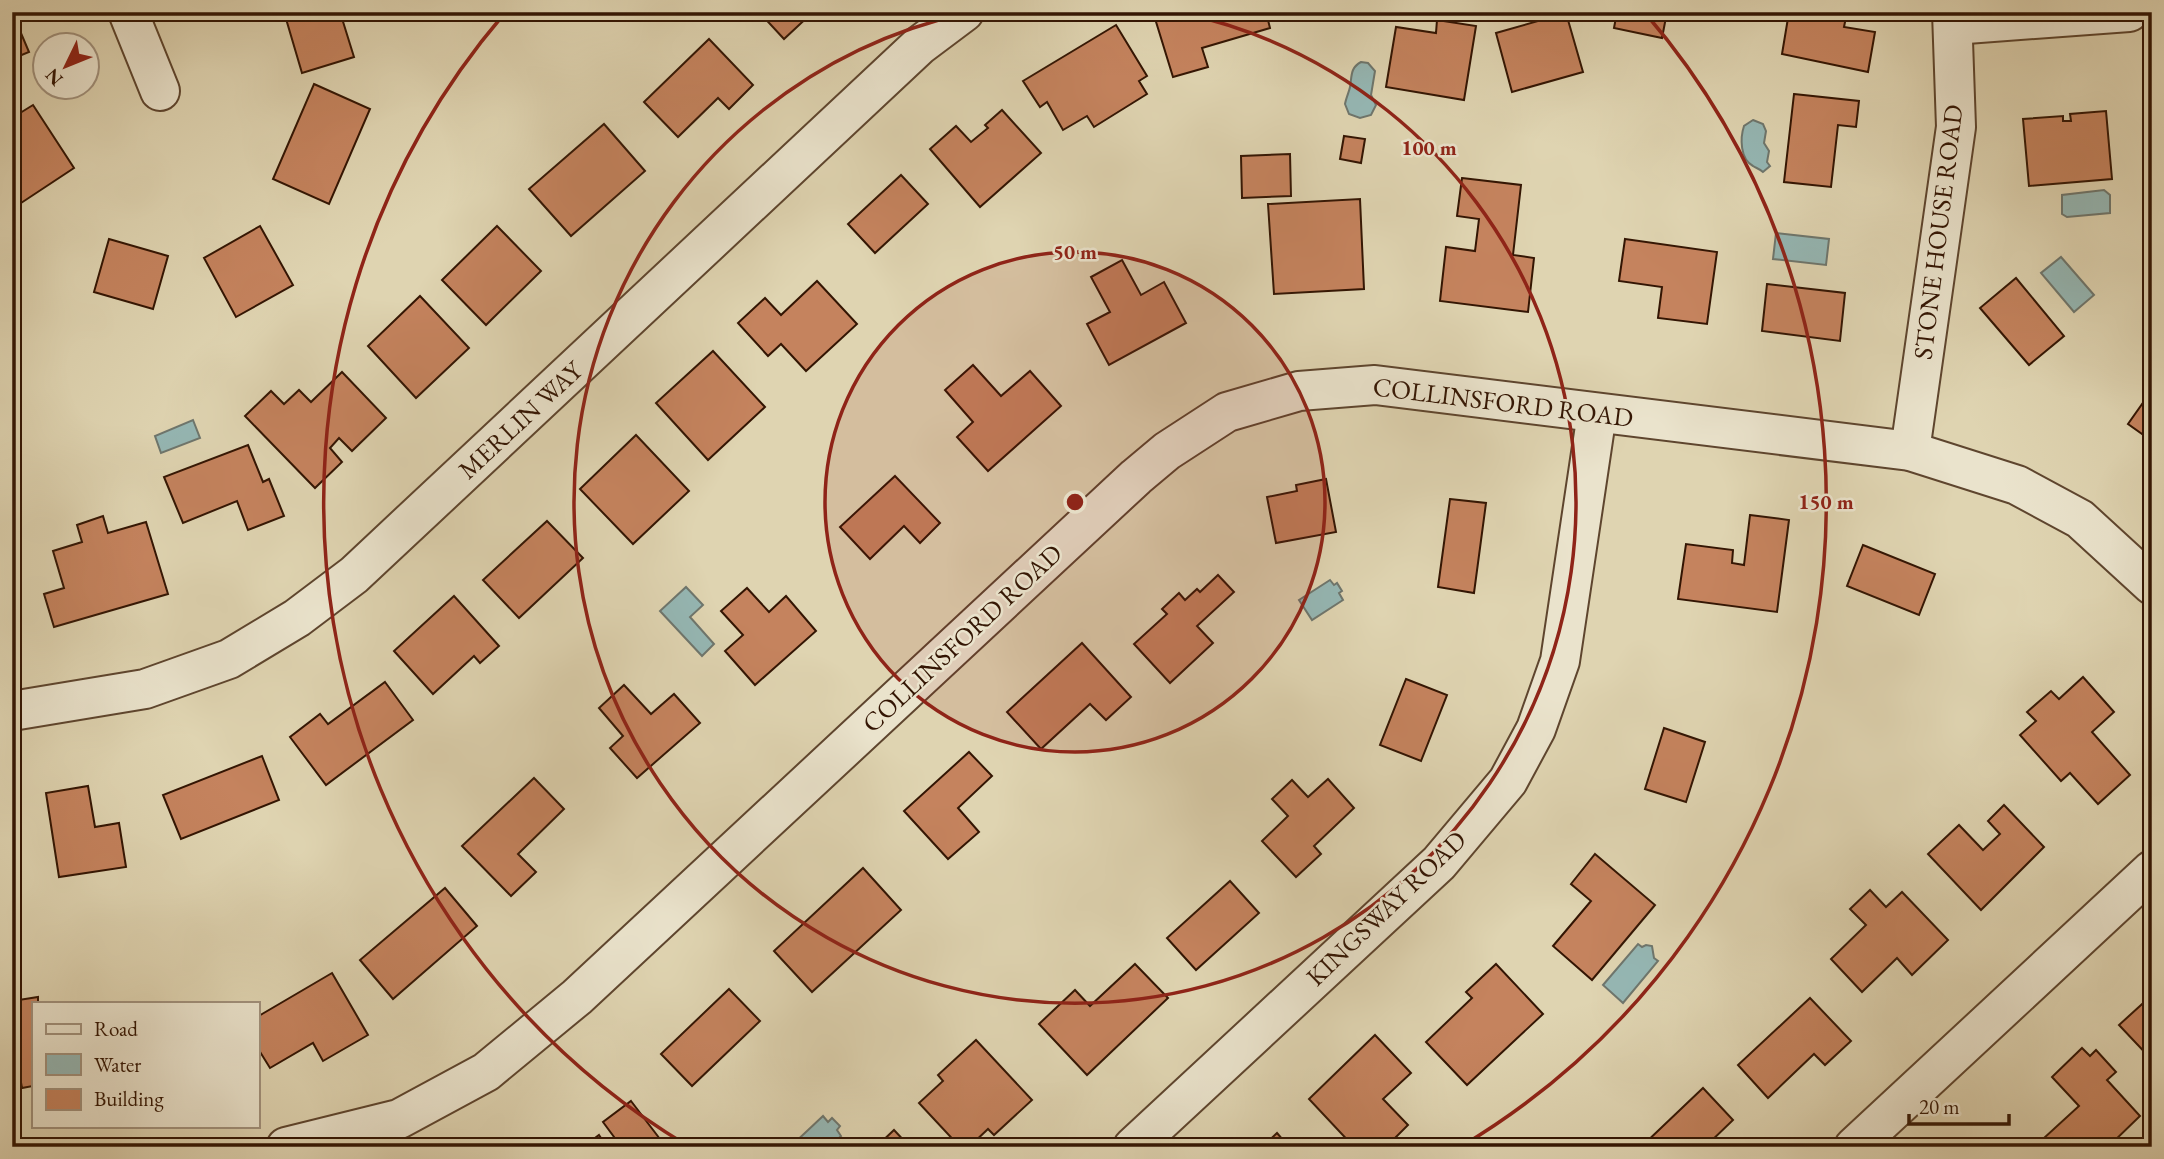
<svg xmlns="http://www.w3.org/2000/svg" width="2164" height="1159" viewBox="0 0 2164 1159" font-family="'EB Garamond',serif">
<rect width="100%" height="100%" fill="#dfd4b1"/>
<filter id="stains"><feTurbulence type="fractalNoise" baseFrequency=".00286" numOctaves="4"/><feColorMatrix values="0 0 0 0 .2 0 0 0 0 .09 0 0 0 0 .02 0 0 0 .5 -.17"/></filter>
<radialGradient id="worn" r=".72"><stop offset=".6" stop-color="#630" stop-opacity="0"/><stop offset="1" stop-color="#630" stop-opacity=".3"/></radialGradient>
<g fill="#95b7b4" stroke="#6e766d" stroke-width="2">
<path d="M1361,62L1368,63L1375,71L1371,95L1376,105L1371,115L1360,118L1349,114L1345,104C1346,98 1349,92 1350,87C1352,76 1350,68 1361,62Z"/>
<path d="M1753,120L1763,124L1766,131L1764,143L1769,151L1767,162L1770,166L1763,172C1760,169 1756,168 1753,166C1740,159 1740,138 1744,126Z"/>
<path d="M2104,190L2110,195V213L2067,217L2062,214V195Z"/>
<path d="M1776,233L1829,239L1826,265L1773,259Z"/>
<path d="M2061,257L2094,295L2074,312L2041,273Z"/>
<path d="M193,420L200,438L161,453L155,436Z"/>
<path d="M1330,580L1334,585L1337,583L1342,591L1339,593L1343,600L1312,620L1299,600Z"/>
<path d="M686,587L703,605L690,617L714,644L702,656L660,611Z"/>
<path d="M1638,944L1642,947L1646,945L1652,946L1654,958L1658,961L1623,1003L1603,985Z"/>
<path d="M823,1116L828,1122L832,1118L840,1126L837,1130L841,1136L830,1147H790Z"/>
</g>
<g fill="#c5835e" stroke="#331503" stroke-width="2">
<path d="M12,12L29,52L12,59Z"/>
<path d="M284,12H340L354,57L302,73Z"/>
<path d="M759,12H813L784,39Z"/>
<path d="M815,12H830L822,20Z"/>
<path d="M1153,12H1266L1270,28L1202,48L1208,67L1173,77Z"/>
<path d="M1617,12H1667L1662,38L1614,28Z"/>
<path d="M1789,12H1847L1844,27L1875,32L1868,72L1782,54Z"/>
<path d="M1566,13L1583,72L1512,92L1496,33Z"/>
<path d="M1437,20L1476,26L1464,100L1386,87L1396,27L1436,33Z"/>
<path d="M1116,25L1147,76L1139,81L1147,94L1094,127L1087,116L1063,130L1047,102L1040,107L1023,81Z"/>
<path d="M709,39L753,85L729,109L718,98L678,137L644,102Z"/>
<path d="M314,84L370,109L329,204L273,179Z"/>
<path d="M1794,94L1859,101L1856,127L1838,125L1831,187L1784,182Z"/>
<path d="M33,105L74,168L12,209V118Z"/>
<path d="M1002,110L1041,153L980,207L930,149L956,126L971,142L988,128L985,125Z"/>
<path d="M2106,111L2112,179L2029,186L2023,119L2063,116V121H2071L2070,114Z"/>
<path d="M604,124L645,171L571,236L529,189Z"/>
<path d="M2148,134H2152V184Z"/>
<path d="M1344,136L1365,139L1361,163L1340,159Z"/>
<path d="M1290,154L1291,196L1242,198L1241,156Z"/>
<path d="M901,175L928,204L875,253L848,224Z"/>
<path d="M1462,178L1521,185L1513,255L1534,258L1528,312L1440,301L1446,247L1475,251L1479,219L1457,216Z"/>
<path d="M1360,199L1364,289L1274,294L1268,204Z"/>
<path d="M260,226L293,285L236,317L204,258Z"/>
<path d="M497,226L541,271L486,325L442,280Z"/>
<path d="M109,239L168,256L153,309L94,292Z"/>
<path d="M1625,239L1717,252L1707,324L1658,318L1662,287L1619,281Z"/>
<path d="M1122,260L1141,295L1164,282L1186,323L1109,365L1087,324L1110,312L1091,277Z"/>
<path d="M2016,278L2064,336L2029,365L1980,308Z"/>
<path d="M817,281L857,324L806,371L781,344L768,356L738,323L765,298L781,315Z"/>
<path d="M1767,284L1845,293L1840,341L1762,331Z"/>
<path d="M420,296L469,348L416,398L368,346Z"/>
<path d="M713,351L765,407L708,460L656,403Z"/>
<path d="M973,365L1001,396L1030,371L1061,406L988,471L957,437L973,422L945,390Z"/>
<path d="M342,372L386,418L352,451L339,438L330,448L342,462L315,488L245,416L271,391L284,404L299,390L311,402Z"/>
<path d="M2152,390V441L2128,424Z"/>
<path d="M636,435L689,491L633,544L580,489Z"/>
<path d="M248,445L263,482L269,479L284,516L248,530L237,501L183,523L164,477Z"/>
<path d="M895,476L940,523L920,543L904,526L870,559L840,527Z"/>
<path d="M1326,479L1336,532L1276,543L1267,497L1297,491L1296,485Z"/>
<path d="M1450,499L1486,503L1474,593L1438,587Z"/>
<path d="M1750,515L1789,520L1777,612L1678,599L1686,544L1733,550L1732,563L1744,565Z"/>
<path d="M103,516L108,533L146,522L168,594L54,627L44,594L64,588L53,551L82,542L77,525Z"/>
<path d="M547,521L583,558L519,618L483,580Z"/>
<path d="M1863,545L1935,574L1919,615L1847,586Z"/>
<path d="M1218,575L1234,592L1197,626L1213,643L1170,683L1134,644L1167,614L1162,609L1179,593L1185,600L1197,589L1200,592Z"/>
<path d="M747,588L769,612L786,596L816,631L755,685L725,651L743,635L721,611Z"/>
<path d="M454,596L499,646L480,663L474,656L433,694L394,651Z"/>
<path d="M1082,643L1131,697L1106,720L1090,704L1041,749L1007,712Z"/>
<path d="M2083,677L2114,712L2092,732L2130,775L2098,804L2070,773L2061,781L2020,735L2036,721L2027,712L2051,691L2059,699Z"/>
<path d="M1406,679L1447,695L1421,761L1380,745Z"/>
<path d="M385,682L413,720L326,785L290,737L320,714L328,724Z"/>
<path d="M624,685L651,714L674,694L700,723L637,778L610,748L623,736L599,708Z"/>
<path d="M1664,728L1705,742L1686,802L1645,789Z"/>
<path d="M969,752L992,776L958,808L979,832L948,859L904,811Z"/>
<path d="M262,756L279,800L181,839L163,795Z"/>
<path d="M534,778L564,809L518,854L536,872L511,896L462,846Z"/>
<path d="M1328,779L1354,808L1314,846L1321,854L1296,877L1262,841L1288,816L1272,799L1292,780L1308,797Z"/>
<path d="M88,786L95,827L119,823L126,867L59,877L46,793Z"/>
<path d="M2004,805L2044,847L1981,910L1928,854L1959,825L1983,850L2000,834L1988,821Z"/>
<path d="M12,816L17,851L12,852Z"/>
<path d="M1595,854L1655,905L1592,980L1553,946L1591,901L1571,884Z"/>
<path d="M863,868L901,910L812,992L774,951Z"/>
<path d="M1230,881L1259,913L1196,970L1167,938Z"/>
<path d="M445,888L477,926L393,999L360,960Z"/>
<path d="M1870,890L1886,907L1902,892L1948,940L1912,975L1897,958L1862,992L1831,959L1866,925L1850,909Z"/>
<path d="M1135,964L1168,998L1087,1075L1039,1024L1075,990L1090,1006Z"/>
<path d="M1496,964L1543,1014L1467,1085L1426,1042L1472,998L1466,992Z"/>
<path d="M332,973L368,1035L323,1061L313,1043L270,1068L257,1047V1017Z"/>
<path d="M729,989L760,1021L692,1086L661,1054Z"/>
<path d="M2151,996L2152,997V1060L2119,1025Z"/>
<path d="M38,997V1003H33V1086L22,1088L20,1077L12,1078V1001Z"/>
<path d="M1810,998L1851,1041L1825,1065L1814,1054L1768,1098L1738,1065Z"/>
<path d="M1375,1035L1411,1073L1383,1099L1408,1125L1386,1147H1354L1309,1099Z"/>
<path d="M976,1040L1032,1100L994,1135L988,1129L969,1147H960L919,1103L943,1081L938,1075Z"/>
<path d="M2082,1048L2090,1056L2096,1050L2116,1072L2107,1080L2140,1116L2108,1147H2053L2044,1138L2079,1106L2052,1077Z"/>
<path d="M1703,1088L1733,1120L1705,1147H1641Z"/>
<path d="M631,1101L666,1147H609L617,1141L603,1122Z"/>
<path d="M894,1130L910,1147H876Z"/>
<path d="M1277,1133L1289,1147H1262Z"/>
<path d="M599,1135L607,1147H583Z"/>
<path d="M856,1139L863,1147H848Z"/>
</g>
<g fill="none" stroke-linecap="round" stroke-linejoin="round">
<defs>
<g id="minor">
<path d="M128,12L160,91"/>
<path d="M1953,25L2129,12"/>
<path d="M1910,451L1956,127L1952,12"/>
<path d="M12,711L145,689L229,659L297,618L354,575L920,45L964,12"/>
<path d="M286,1147L399,1119L486,1072L577,997L1136,477L1167,451L1227,412L1299,391L1375,385L1910,451L2017,485L2080,519L2152,585"/>
<path d="M1133,1147L1439,863L1508,781L1536,729L1560,661L1597,413"/>
<path d="M1854,1147L2152,870"/>
</g>
</defs>
<use href="#minor" stroke="#5e452e" stroke-width="42"/>
<use href="#minor" stroke="#eae3cc" stroke-width="38"/>
</g>
<circle cx="1075" cy="502" r="250" fill="#8f2418" fill-opacity=".12"/>
<g fill="none" stroke="#8f2418" stroke-width="3.5">
<circle cx="1075" cy="502" r="250"/>
<path d="M1183 13A501 501 0 1 1 967 13"/>
<path d="M688 1146A751 751 0 0 1 504 14M1646 14A751 751 0 0 1 1462 1146"/>
</g>
<g text-anchor="middle" stroke-width="5" stroke-linejoin="round" paint-order="stroke">
<g font-size="26" fill="#331503" stroke="#eae3cc">
<text transform="translate(1938 232) rotate(-83)" y="9">STONE HOUSE ROAD</text>
<text transform="translate(1503 402) rotate(7)" y="9">COLLINSFORD ROAD</text>
<text transform="translate(520 420) rotate(-43)" y="9">MERLIN WAY</text>
<text transform="translate(962 638) rotate(-43)" y="9">COLLINSFORD ROAD</text>
<text transform="translate(1386 908) rotate(-44)" y="9">KINGSWAY ROAD</text>
</g>
</g>
<circle cx="1075" cy="502" r="10" fill="#8f2418" stroke="#eae3cc" stroke-width="3.5"/>
<g font-size="21" text-anchor="middle" font-weight="bold" fill="#8f2418" stroke="#eae3cc" stroke-width="5" stroke-linejoin="round" paint-order="stroke">
<text x="1429" y="155">100 m</text>
<text x="1075" y="259">50 m</text>
<text x="1826" y="509">150 m</text>
</g>
<rect width="2164" height="1159" fill="none" stroke="#dfd4b1" stroke-width="42"/>
<rect x="14" y="14" width="2136" height="1131" fill="none" stroke="#331503" stroke-width="3.5"/>
<rect x="21" y="21" width="2122" height="1117" fill="none" stroke="#331503" stroke-width="2"/>
<rect x="32" y="1002" width="228" height="126" fill="#eae3cc" stroke="#a1917c" stroke-width="2"/>
<rect x="46" y="1024" width="35" height="10" fill="#eae3cc" stroke="#a1917c" stroke-width="2"/>
<text x="94" y="1036" font-size="21" fill="#331503">Road</text>
<rect x="46" y="1054" width="35" height="21" fill="#95b7b4" stroke="#a1917c" stroke-width="2"/>
<text x="94" y="1072" font-size="21" fill="#331503">Water</text>
<rect x="46" y="1089" width="35" height="21" fill="#c5835e" stroke="#a1917c" stroke-width="2"/>
<text x="94" y="1106" font-size="21" fill="#331503">Building</text>
<g transform="translate(66 66) rotate(227)"><circle r="33" fill="#eae3cc" stroke="#a1917c" stroke-width="2"/>
<path d="M0-5L12 26L0 18L-12 26Z" fill="#8f2418"/>
<text y="-10" font-size="19" font-weight="bold" text-anchor="middle" fill="#331503">N</text>
</g>
<path d="M1909 1114v10h100v-10" fill="none" stroke="#331503" stroke-width="3.5"/>
<text x="1919" y="1114" font-size="21" fill="#331503" stroke="#eae3cc" stroke-width="5" paint-order="stroke">20 m</text>
<rect width="100%" height="100%" filter="url(#stains)"/>
<rect width="100%" height="100%" fill="url(#worn)"/>
</svg>
